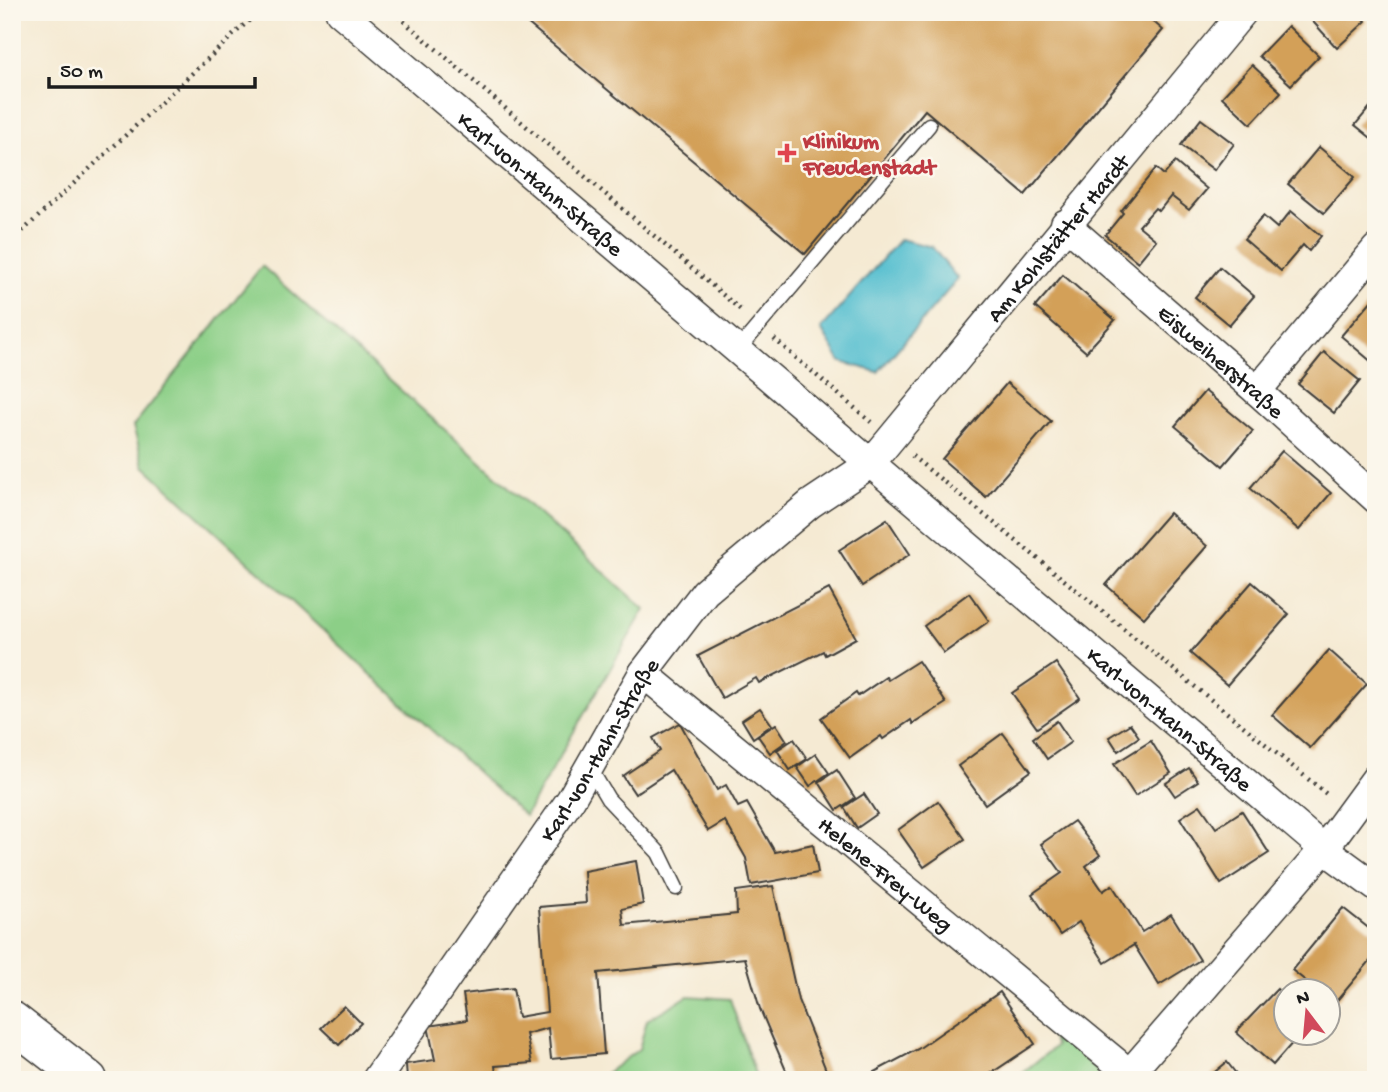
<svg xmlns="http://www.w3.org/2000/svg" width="1388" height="1092" viewBox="0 0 1388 1092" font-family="'Gochi Hand',sans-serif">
<rect width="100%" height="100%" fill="#fbf7ec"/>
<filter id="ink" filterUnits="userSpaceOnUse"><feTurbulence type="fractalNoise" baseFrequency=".0143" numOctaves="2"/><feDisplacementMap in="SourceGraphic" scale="14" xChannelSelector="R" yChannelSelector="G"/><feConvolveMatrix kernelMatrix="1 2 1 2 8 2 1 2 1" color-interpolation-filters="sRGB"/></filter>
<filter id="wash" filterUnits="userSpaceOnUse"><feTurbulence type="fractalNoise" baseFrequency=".00686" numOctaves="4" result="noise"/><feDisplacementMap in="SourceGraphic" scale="28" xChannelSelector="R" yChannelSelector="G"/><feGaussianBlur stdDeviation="1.57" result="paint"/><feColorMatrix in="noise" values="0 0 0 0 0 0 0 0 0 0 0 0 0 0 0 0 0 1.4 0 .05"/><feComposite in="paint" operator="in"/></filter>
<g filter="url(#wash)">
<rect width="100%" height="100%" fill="#f5ead3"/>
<g fill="#8ccf87" stroke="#547652" stroke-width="2">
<path d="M262,266L645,609L525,816L144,466L133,426Z"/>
<path d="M688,996L730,999L757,1080H597L639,1049L647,1020Z"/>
<path d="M1043,1020L1106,1078L1105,1080H1013L1056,1046Z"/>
</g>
<path fill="#53becf" stroke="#386d76" stroke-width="2" d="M900,239L932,247L958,279L878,372L841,362L821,329Z"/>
<g id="blocks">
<g fill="#d3a058">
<path d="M514,12H1142L1163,30L1025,195L925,110L805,254Z"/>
<path d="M1304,12H1358L1366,21L1337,48Z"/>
<path d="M1288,26L1319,56L1291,85L1259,56Z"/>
<path d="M1252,65L1281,92L1251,124L1222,97Z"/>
<path d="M1376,100V142L1355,125Z"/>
<path d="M1201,119L1234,144L1214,170L1181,145Z"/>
<path d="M1319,147L1355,177L1324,213L1288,184Z"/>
<path d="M1175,162L1207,189L1189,210L1171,196L1159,211L1155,208L1139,226L1156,240L1138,262L1105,235L1123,213L1121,211L1156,168L1164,175Z"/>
<path d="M1291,211L1321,236L1309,251L1303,245L1281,271L1244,239L1263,216L1277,228Z"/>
<path d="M1220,267L1254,296L1229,325L1195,297Z"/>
<path d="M1063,275L1115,320L1086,352L1035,307Z"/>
<path d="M1372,300L1376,302V359L1373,363L1341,336Z"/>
<path d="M1324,352L1360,381L1334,413L1298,384Z"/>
<path d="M1007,383L1051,421L986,497L942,459Z"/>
<path d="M1205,391L1253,431L1223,466L1175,426Z"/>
<path d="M1282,451L1331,493L1299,530L1250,488Z"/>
<path d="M1169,513L1207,546L1144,618L1106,585Z"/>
<path d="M887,519L910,554L862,586L839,550Z"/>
<path d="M1252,582L1289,614L1227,685L1190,653Z"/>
<path d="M829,589L856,638L825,655L823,651L759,683L756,678L722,698L698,656Z"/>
<path d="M969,593L989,621L944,653L924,626Z"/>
<path d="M1329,650L1367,684L1310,748L1272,715Z"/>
<path d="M918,661L946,703L913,724L911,720L883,739L881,736L850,758L821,718L856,693L858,696L886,677L888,680Z"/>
<path d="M1056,663L1080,698L1037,728L1012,693Z"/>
<path d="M760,708L772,725L753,738L742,720Z"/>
<path d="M1057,721L1071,742L1047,759L1033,738Z"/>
<path d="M680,723L717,790L726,785L738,807L747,803L775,852L813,844L818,873L751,885L746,858L725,821L708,831L671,770L635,794L623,776L660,751L653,738Z"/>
<path d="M776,724L787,741L770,753L758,736Z"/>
<path d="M1130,724L1139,737L1118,751L1109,737Z"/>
<path d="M1003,733L1031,771L985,804L958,766Z"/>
<path d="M794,739L807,759L790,770L777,750Z"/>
<path d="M1151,741L1171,773L1135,796L1114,764Z"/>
<path d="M816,754L829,773L810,786L797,767Z"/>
<path d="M1189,768L1198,781L1175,796L1166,783Z"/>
<path d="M837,770L855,798L837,810L819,782Z"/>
<path d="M864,794L877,814L857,828L844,807Z"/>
<path d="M938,801L965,839L924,867L898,830Z"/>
<path d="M1200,805L1216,828L1242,811L1269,853L1221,884L1180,818Z"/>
<path d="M1074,821L1100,855L1086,866L1103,891L1112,885L1142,932L1171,914L1200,960L1159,985L1134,945L1105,963L1079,922L1060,935L1032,894L1062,873L1041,844Z"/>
<path d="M636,861L643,904L622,909L624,925L737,914L736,891L773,886L798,1000L830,1080H790L760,1009L745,958L598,973L604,1054L551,1059L548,1028L526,1034L532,1063L495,1066L497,1080H407L406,1064L435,1060L428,1026L467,1020L463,994L513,988L518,1017L547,1012L539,907L586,903L584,871Z"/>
<path d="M1343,908L1376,934V954L1334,1004L1329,1000V990H1317L1292,970Z"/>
<path d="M1277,989L1286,998V1032H1302L1273,1065L1236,1032Z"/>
<path d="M1000,992L1035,1044L981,1080H859L918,1049Z"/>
<path d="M344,1006L361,1023L339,1045L321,1028Z"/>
<path d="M1227,1062L1241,1080H1205Z"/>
</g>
</g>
</g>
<g filter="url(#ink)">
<use href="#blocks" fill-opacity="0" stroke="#3d3b37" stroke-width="2"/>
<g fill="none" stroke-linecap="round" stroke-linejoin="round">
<defs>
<g id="service">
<path d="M737,351L929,125"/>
<path d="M589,767L608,799L659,853L676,888"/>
</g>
<g id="minor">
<path id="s1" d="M340,12L1324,849L1376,887"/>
<path id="s2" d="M1065,224L1257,391L1376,499"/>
<path d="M1257,391L1376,249"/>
<path id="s3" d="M643,673L1129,1073"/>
<path id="s4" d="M376,1080L571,799L643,673L705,592L810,504L870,464L1243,12"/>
<path d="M1124,1080L1324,849L1376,778"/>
</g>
<path id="secondary" d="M12,1021L88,1080"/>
</defs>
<use href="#service" stroke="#3d3b37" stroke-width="17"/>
<use href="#minor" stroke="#3d3b37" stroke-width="31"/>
<use href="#secondary" stroke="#3d3b37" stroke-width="41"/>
<g stroke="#3d3b37" stroke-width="4.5" stroke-dasharray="2 5" stroke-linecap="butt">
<path d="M393,12L743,312"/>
<path d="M12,241L258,12"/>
<path d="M774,339L871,422"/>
<path d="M912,456L1329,796"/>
</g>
<use href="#service" stroke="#fff" stroke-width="14"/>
<use href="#minor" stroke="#fff" stroke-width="28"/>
<use href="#secondary" stroke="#fff" stroke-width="38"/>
</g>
</g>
<path fill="#e0444e" stroke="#fbf7ec" stroke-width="2.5" d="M783.5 142.5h7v7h7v7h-7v7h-7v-7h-7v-7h7z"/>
<g text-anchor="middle" stroke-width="5" stroke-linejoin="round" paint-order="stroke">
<g font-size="23" font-weight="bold" fill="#be3a42" stroke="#fbf7ec" text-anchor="start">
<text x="803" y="148">Klinikum<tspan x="803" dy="26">Freudenstadt</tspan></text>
</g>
<g font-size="23" fill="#1c1c1c" stroke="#fbf7ec">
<text dy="8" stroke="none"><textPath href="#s1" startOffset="264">Karl-von-Hahn-Straße</textPath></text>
<text dy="8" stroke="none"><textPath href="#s4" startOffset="1092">Am Kohlstätter Hardt</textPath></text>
<text dy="8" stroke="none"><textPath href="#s2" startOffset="208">Eisweiherstraße</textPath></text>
<text dy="8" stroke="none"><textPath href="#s1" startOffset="1090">Karl-von-Hahn-Straße</textPath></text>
<text dy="8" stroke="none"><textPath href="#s4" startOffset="399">Karl-von-Hahn-Straße</textPath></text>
<text dy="8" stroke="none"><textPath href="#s3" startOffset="315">Helene-Frey-Weg</textPath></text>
</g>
</g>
<rect width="1388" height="1092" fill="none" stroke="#fbf7ec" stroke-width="42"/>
<g transform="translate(1307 1012) rotate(344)"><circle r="33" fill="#fbf7ec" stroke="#a29f99" stroke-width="2"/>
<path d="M0-5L12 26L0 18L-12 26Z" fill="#d1495b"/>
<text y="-10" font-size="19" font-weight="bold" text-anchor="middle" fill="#1c1c1c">N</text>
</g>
<path d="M49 77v10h206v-10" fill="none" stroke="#1c1c1c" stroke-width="3.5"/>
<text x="60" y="77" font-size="21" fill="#1c1c1c" stroke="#fbf7ec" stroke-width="5" paint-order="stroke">50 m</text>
</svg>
